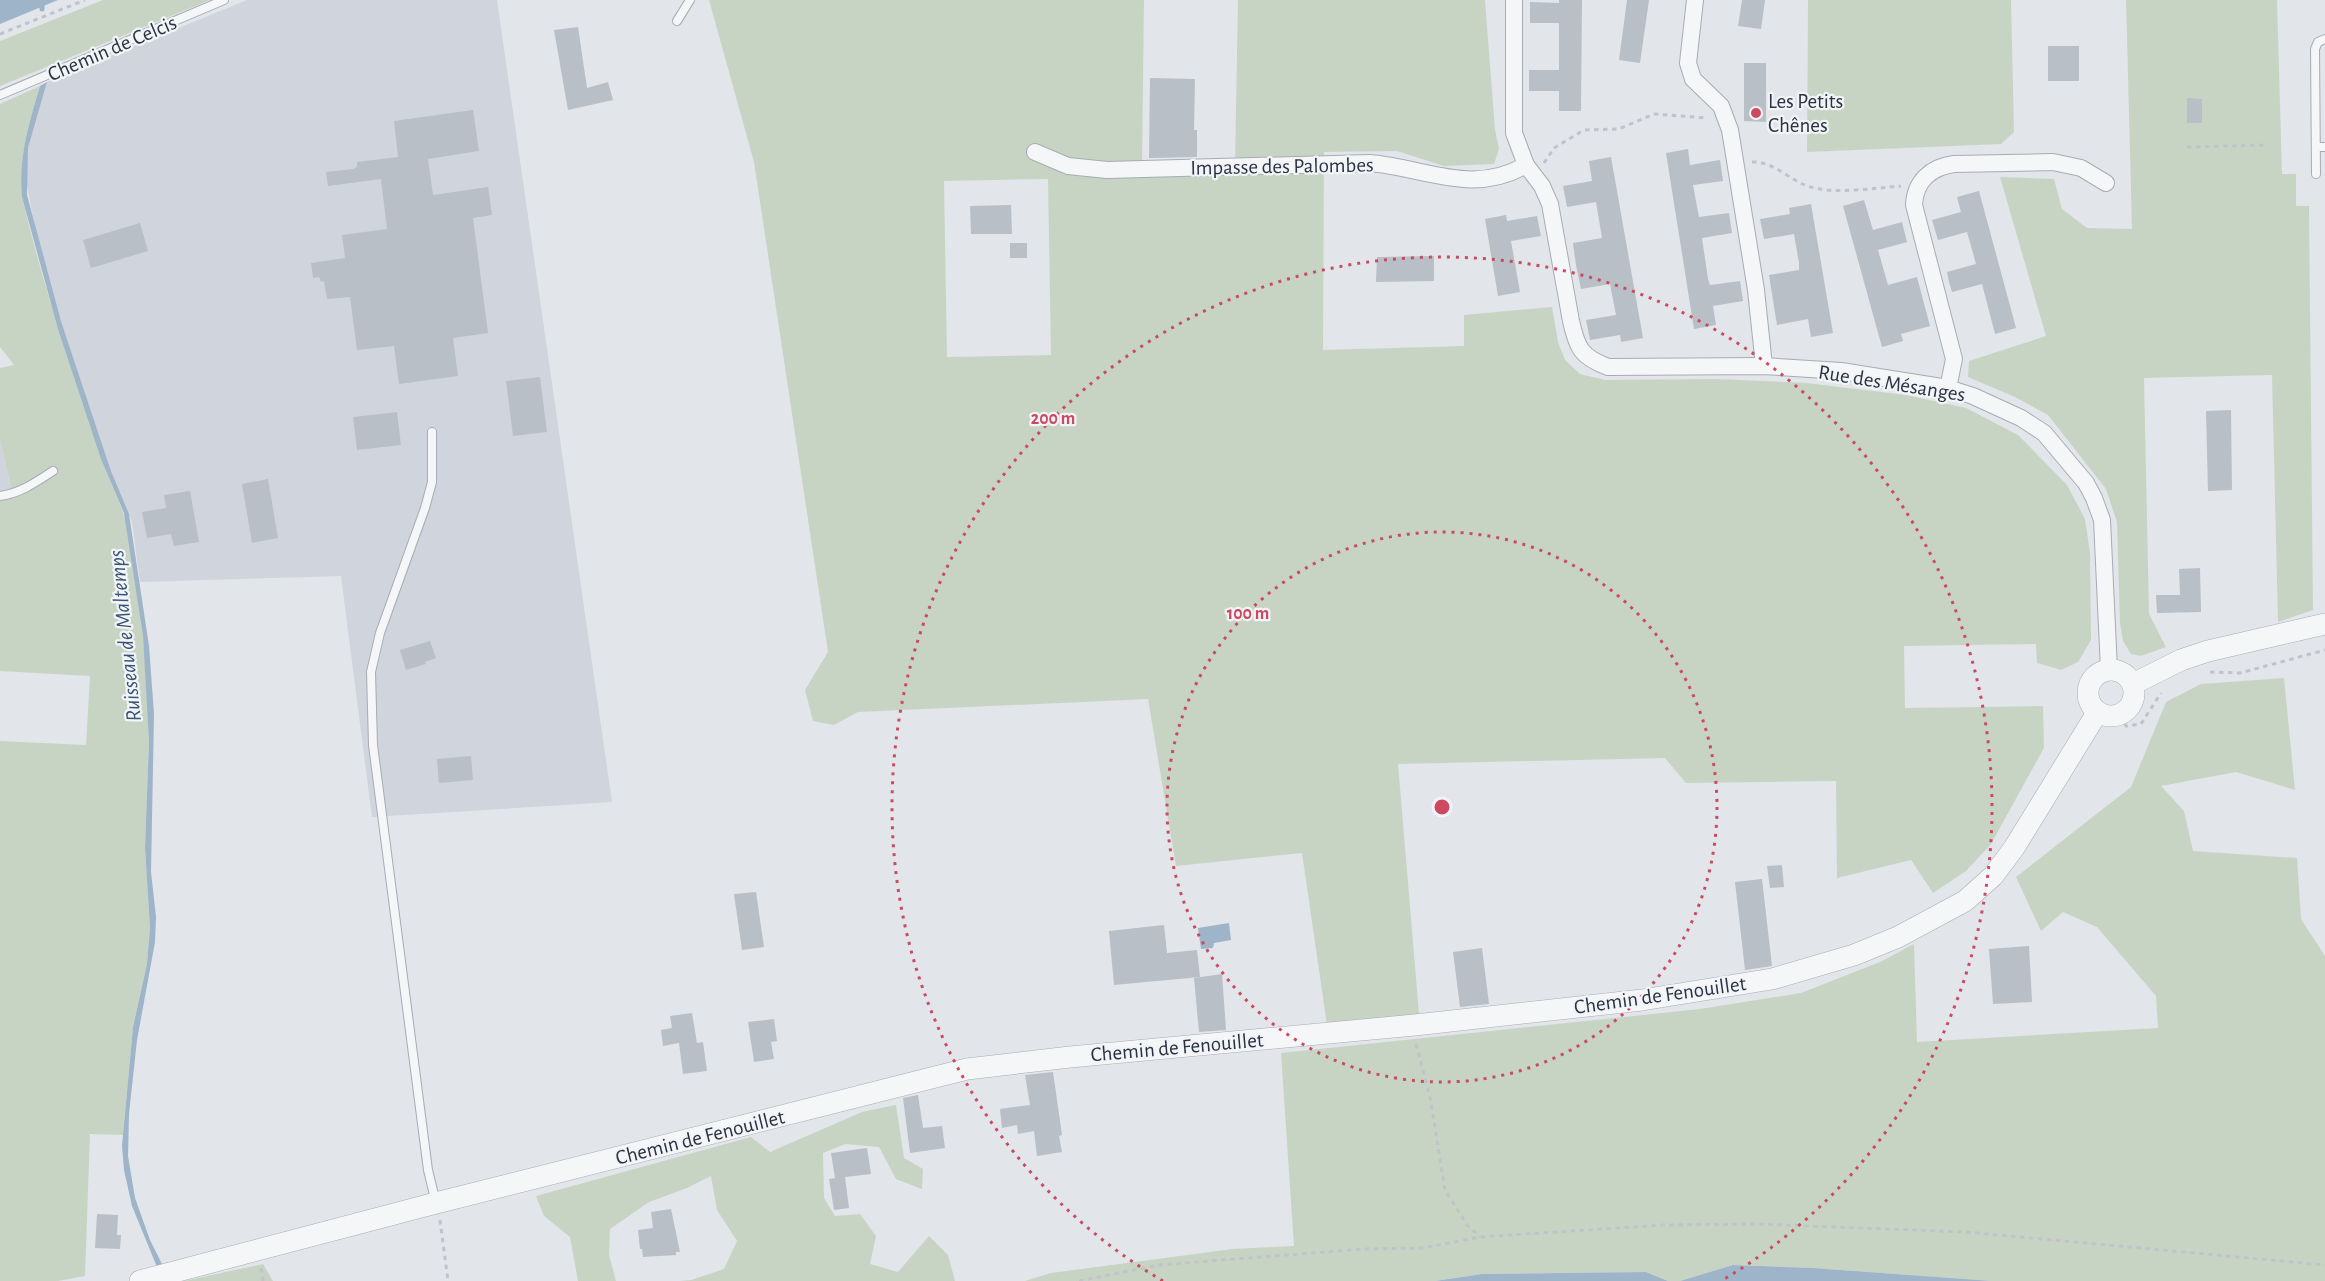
<svg xmlns="http://www.w3.org/2000/svg" width="2325" height="1281" viewBox="0 0 2325 1281" font-family="'Alegreya Sans',sans-serif">
<rect width="100%" height="100%" fill="#e2e5ea"/>
<g fill="#d0d4dc">
<path d="M247,0H497L612,802L372,817L341,576L140,582L132,522L111,471L61,321L35,227L26,181L28,148L47,82Z"/>
<path d="M0,440L12,493L0,492Z"/>
</g>
<g fill="#c8d4c3" fill-rule="evenodd">
<path d="M103,0H210L0,86V41Z"/>
<path d="M709,0H1144L1142,164H1235L1238,0H1485L1495,130L1499,149L1494,164L1444,166L1397,151L1324,152L1323,350L1464,346V315L1552,307L1558,342L1565,360L1580,374L1605,380L1716,379L1806,383L1906,395L1966,408L2018,435L2067,485L2085,519L2090,553L2091,640L2078,662L2061,670L2037,663L2036,644L1904,646L1905,708L2043,706L2044,748L1991,844L1966,871L1933,893L1911,860L1837,878L1836,781L1686,783L1665,758L1398,764L1419,1014L1327,1025L1302,853L1176,866L1148,699L858,712L834,725L813,721L805,690L828,652L754,162ZM1048,179L1051,355L947,357L944,181Z"/>
<path d="M1808,0H2011L2014,132L2001,144L1807,152Z"/>
<path d="M2126,0H2277L2282,174H2296V206H2309L2313,610L2278,622L2272,375L2144,378L2149,614L2166,647L2141,656L2131,654L2123,641L2120,623L2117,522L2106,489L2048,415L2015,397L1968,377L1969,361L2046,336L2000,177L2054,179L2062,209L2087,228L2132,229Z"/>
<path d="M40,86C29,123 18,158 22,197C42,283 71,367 99,451C107,477 121,501 128,528L143,636L148,703L149,741L145,848L150,928L147,964L133,1027L123,1135L90,1134L85,1276L58,1281H0V741L86,745L90,676L0,671V492H12L0,440V368L14,365L0,347V104Z"/>
<path d="M2284,678L2295,790L2236,772L2161,786L2184,811L2193,851L2297,858L2301,919L2325,956V1281H1992L1813,1268L1733,1265L1680,1281H1668L1646,1272L1482,1274L1435,1281H1025L1051,1273L1233,1249L1294,1246L1281,1053L1700,1009L1801,993L1880,962L1914,944L1917,1042L2158,1028L2156,996L2097,927L2063,912L2041,931L2016,877L2131,787L2166,702L2201,684Z"/>
<path d="M896,1105L904,1158L923,1169L922,1189L896,1179L879,1147L845,1144L823,1153L824,1198L835,1216L860,1214L876,1236L870,1264L898,1272L929,1236L948,1255L955,1281H679L691,1280L724,1269L737,1241L717,1210L711,1176L687,1188L649,1202L610,1229L609,1255L616,1281H578L570,1237L544,1216L536,1196L751,1137L770,1152L862,1112Z"/>
<path d="M263,1264L273,1281H184Z"/>
</g>
<g fill="#9eb4c9">
<path d="M0,0H58L0,24Z"/>
<path d="M47,82L28,148L27,195L61,321L111,471L129,514L149,646L154,714L151,872L156,917L155,942L137,1040L129,1114L128,1156L135,1198L150,1240L163,1266L157,1267L132,1206L124,1170L122,1146L133,1027L147,964L150,928L145,848L149,741L143,636L124,513L101,459L58,329L22,197C18,158 29,123 40,86Z"/>
<path d="M1229,923L1231,940L1214,943L1213,948L1201,949L1198,928Z"/>
<path d="M1733,1265L1813,1268L1992,1281H1680Z"/>
<path d="M1646,1272L1668,1281H1435L1482,1274Z"/>
</g>
<g fill="none" stroke-linecap="round" stroke-linejoin="round">
<path stroke="#9eb4c9" stroke-width="5" d="M42,6V9"/>
</g>
<g fill="#b9bfc7">
<path d="M1559,0H1582L1581,111H1559V91H1529V70H1559V23H1530V2L1559,3Z"/>
<path d="M1627,0H1649L1640,63L1619,60Z"/>
<path d="M1742,0H1765L1761,29L1738,26Z"/>
<path d="M578,27L587,88L608,82L613,100L568,110L554,30Z"/>
<rect x="2048" y="46" width="31" height="35"/>
<path d="M1744,63H1766V122L1744,121Z"/>
<path d="M1150,78L1195,79L1194,130H1197V157L1149,158Z"/>
<path d="M2187,98L2202,99V123H2187Z"/>
<path d="M473,110L479,151L428,159L433,195L488,187L492,215L473,218L488,333L453,338L458,376L399,384L394,346L357,350L350,297L327,299L324,281L321,282L319,277L313,278L311,263L345,258L342,235L387,229L381,179L328,186L326,172L353,169L357,167V162L398,157L394,121Z"/>
<path d="M1688,149L1690,165L1720,160L1723,181L1693,185L1699,217L1729,213L1732,233L1702,238L1708,279L1710,285L1740,281L1743,301L1713,306L1716,325L1694,329L1666,153Z"/>
<path d="M1611,157L1643,338L1621,342L1620,335L1590,340L1586,320L1616,315L1610,284L1581,289L1576,265L1573,243L1602,238L1596,202L1567,207L1563,186L1592,181L1589,161Z"/>
<path d="M1979,191L2016,328L1995,334L1982,284L1952,292L1949,282L1947,272L1976,264L1967,232L1938,240L1932,220L1961,212L1957,197Z"/>
<path d="M1864,200L1873,230L1902,222L1907,242L1878,250L1888,285L1917,277L1930,326L1901,334L1903,341L1882,347L1843,206Z"/>
<path d="M1811,204L1833,333L1811,337L1808,319L1777,325L1769,275L1799,270V263L1794,234L1764,239L1760,219L1790,214L1789,208Z"/>
<path d="M1011,205L1012,234H971L970,206Z"/>
<path d="M1506,215L1507,221L1537,216L1541,236L1511,241L1520,292L1498,296L1485,219Z"/>
<path d="M140,223L148,251L91,268L83,240Z"/>
<rect x="1010" y="243" width="17" height="15"/>
<path d="M1434,256V281L1376,282L1377,257Z"/>
<path d="M540,377L547,432L513,436L506,381Z"/>
<path d="M2231,410L2232,490L2208,491L2206,411Z"/>
<path d="M397,412L401,445L357,450L353,417Z"/>
<path d="M268,479L278,538L252,543L242,484Z"/>
<path d="M190,491L199,542L174,546L171,534L147,538L142,512L166,508L164,495Z"/>
<path d="M2200,568L2201,612L2157,613L2156,595H2180L2179,569Z"/>
<path d="M430,641L436,658L425,662L426,664L406,670L400,650Z"/>
<path d="M471,756L473,780L439,783L437,759Z"/>
<path d="M1782,865L1784,887L1770,888L1767,866Z"/>
<path d="M1762,879L1772,966L1745,970L1735,882Z"/>
<path d="M756,892L764,947L742,950L734,894Z"/>
<path d="M1164,925L1167,953L1197,950L1200,977L1114,985L1109,931Z"/>
<path d="M2029,946L2032,1002L1993,1004L1989,949Z"/>
<path d="M1482,948L1489,1004L1460,1007L1453,952Z"/>
<path d="M1222,974L1226,1030L1199,1032L1194,978Z"/>
<path d="M692,1013L697,1043L703,1042L707,1071L683,1074L679,1043L663,1046L661,1030L672,1028L670,1016Z"/>
<path d="M774,1019L777,1041L771,1042L774,1059L754,1062L748,1022Z"/>
<path d="M1053,1072L1062,1135L1059,1136L1062,1152L1037,1156L1034,1131L1018,1134L1017,1125L1002,1128L1000,1109L1030,1105L1025,1075Z"/>
<path d="M918,1095L923,1128L942,1126L945,1148L910,1153L903,1098Z"/>
<path d="M867,1148L871,1174L845,1177L849,1208L834,1210L829,1179L835,1178L831,1153Z"/>
<path d="M671,1209L680,1252H676V1255L643,1257L642,1249H640L638,1230L653,1228L651,1212Z"/>
<path d="M97,1214L118,1215L117,1235H121L120,1249L95,1248Z"/>
</g>
<g fill="none" stroke-linecap="round" stroke-linejoin="round">
<defs>
<g id="service">
<path d="M677,21L690,0"/>
<path d="M0,95L224,0"/>
<path d="M2316,147H2325"/>
<path d="M2316,174L2315,49L2318,42L2325,39"/>
<path d="M432,432V482L425,508L380,633L371,672L373,745L428,1170L436,1203"/>
<path d="M0,496C21,493 36,482 53,471"/>
</g>
<g id="minor">
<path d="M1514,0V133L1526,165L1542,186L1550,204L1571,321C1577,348 1581,357 1608,367L1764,366L1841,371L1948,388L1973,396L2021,418L2044,433L2086,483L2094,498L2102,520L2109,670"/>
<path d="M1695,0L1688,63L1693,79L1721,106L1730,130L1756,290L1764,366"/>
<path d="M1035,152L1068,166L1107,170L1370,163C1426,168 1473,196 1526,165"/>
<path d="M1948,388L1954,359L1914,205C1915,181 1931,167 1954,164L2053,162L2081,168L2106,183"/>
</g>
<g id="tertiary">
<circle cx="2111" cy="693" r="23"/>
<path d="M2133,684L2181,660L2208,651L2325,624"/>
<path d="M140,1281L436,1203L967,1069L1070,1057L1415,1025L1642,1000L1772,979L1854,955L1898,937L1965,901L1993,876L2014,848L2097,713"/>
</g>
</defs>
<use href="#service" stroke="#a7acb4" stroke-width="10"/>
<use href="#minor" stroke="#a7acb4" stroke-width="18"/>
<use href="#tertiary" stroke="#a7acb4" stroke-width="22"/>
<g stroke="#c0c3c9" stroke-width="3" stroke-dasharray="4.5 4.5" stroke-linecap="butt">
<path d="M0,34L85,0"/>
<path d="M2187,147L2268,145"/>
<path d="M1752,162C1772,161 1789,179 1807,186C1833,195 1874,188 1901,186"/>
<path d="M1544,163L1554,148L1584,130L1619,129L1654,114L1707,118"/>
<path d="M2210,672L2240,673L2325,650"/>
<path d="M2122,715L2126,726L2141,724L2161,693"/>
<path d="M1416,1044L1430,1097L1445,1190L1467,1225L1480,1237"/>
<path d="M440,1220L448,1281"/>
<path d="M261,1268L263,1281"/>
<path d="M1079,1281L1159,1265L1363,1249L1423,1248L1480,1237L1664,1225L1756,1224L1966,1232L2325,1265"/>
</g>
<use href="#service" stroke="#f5f6f8" stroke-width="8"/>
<use href="#minor" stroke="#f5f6f8" stroke-width="16"/>
<use href="#tertiary" stroke="#f5f6f8" stroke-width="21"/>
</g>
<g fill="none" stroke="#cc4a60" stroke-width="3" stroke-dasharray="3 6">
<circle cx="1442" cy="807" r="275"/>
<path d="M1163 1281A550 550 0 1 1 1721 1281"/>
</g>
<circle fill="#cc4a60" stroke="#f2f4f7" stroke-width="2" cx="1756" cy="113" r="6"/>
<g text-anchor="middle" stroke-width="4.5" stroke-linejoin="round" paint-order="stroke">
<g font-size="21" fill="#2a3342" stroke="#f2f4f7">
<text transform="translate(112 48) rotate(-23)" y="7">Chemin de Celcis</text>
<text transform="translate(1282 166) rotate(-1)" y="7">Impasse des Palombes</text>
<text transform="translate(1892 383) rotate(9)" y="7">Rue des Mésanges</text>
<text transform="translate(1660 995) rotate(-8)" y="7">Chemin de Fenouillet</text>
<text transform="translate(1177 1047) rotate(-5)" y="7">Chemin de Fenouillet</text>
<text transform="translate(700 1137) rotate(-14)" y="7">Chemin de Fenouillet</text>
</g>
<g font-size="21" fill="#2a3342" stroke="#f2f4f7" text-anchor="start">
<text x="1768" y="108">Les Petits<tspan x="1768" dy="24">Chênes</tspan></text>
</g>
<g font-size="22" font-style="italic" fill="#355375" stroke="#f2f4f7">
<text transform="translate(124 636) rotate(-96)" y="8">Ruisseau de Maltemps</text>
</g>
</g>
<circle cx="1442" cy="807" r="9" fill="#cc4a60" stroke="#f2f4f7" stroke-width="3"/>
<g font-size="18" text-anchor="middle" font-weight="bold" fill="#cc4a60" stroke="#f2f4f7" stroke-width="4.5" stroke-linejoin="round" paint-order="stroke">
<text x="1053" y="424">200 m</text>
<text x="1248" y="619">100 m</text>
</g>
</svg>
